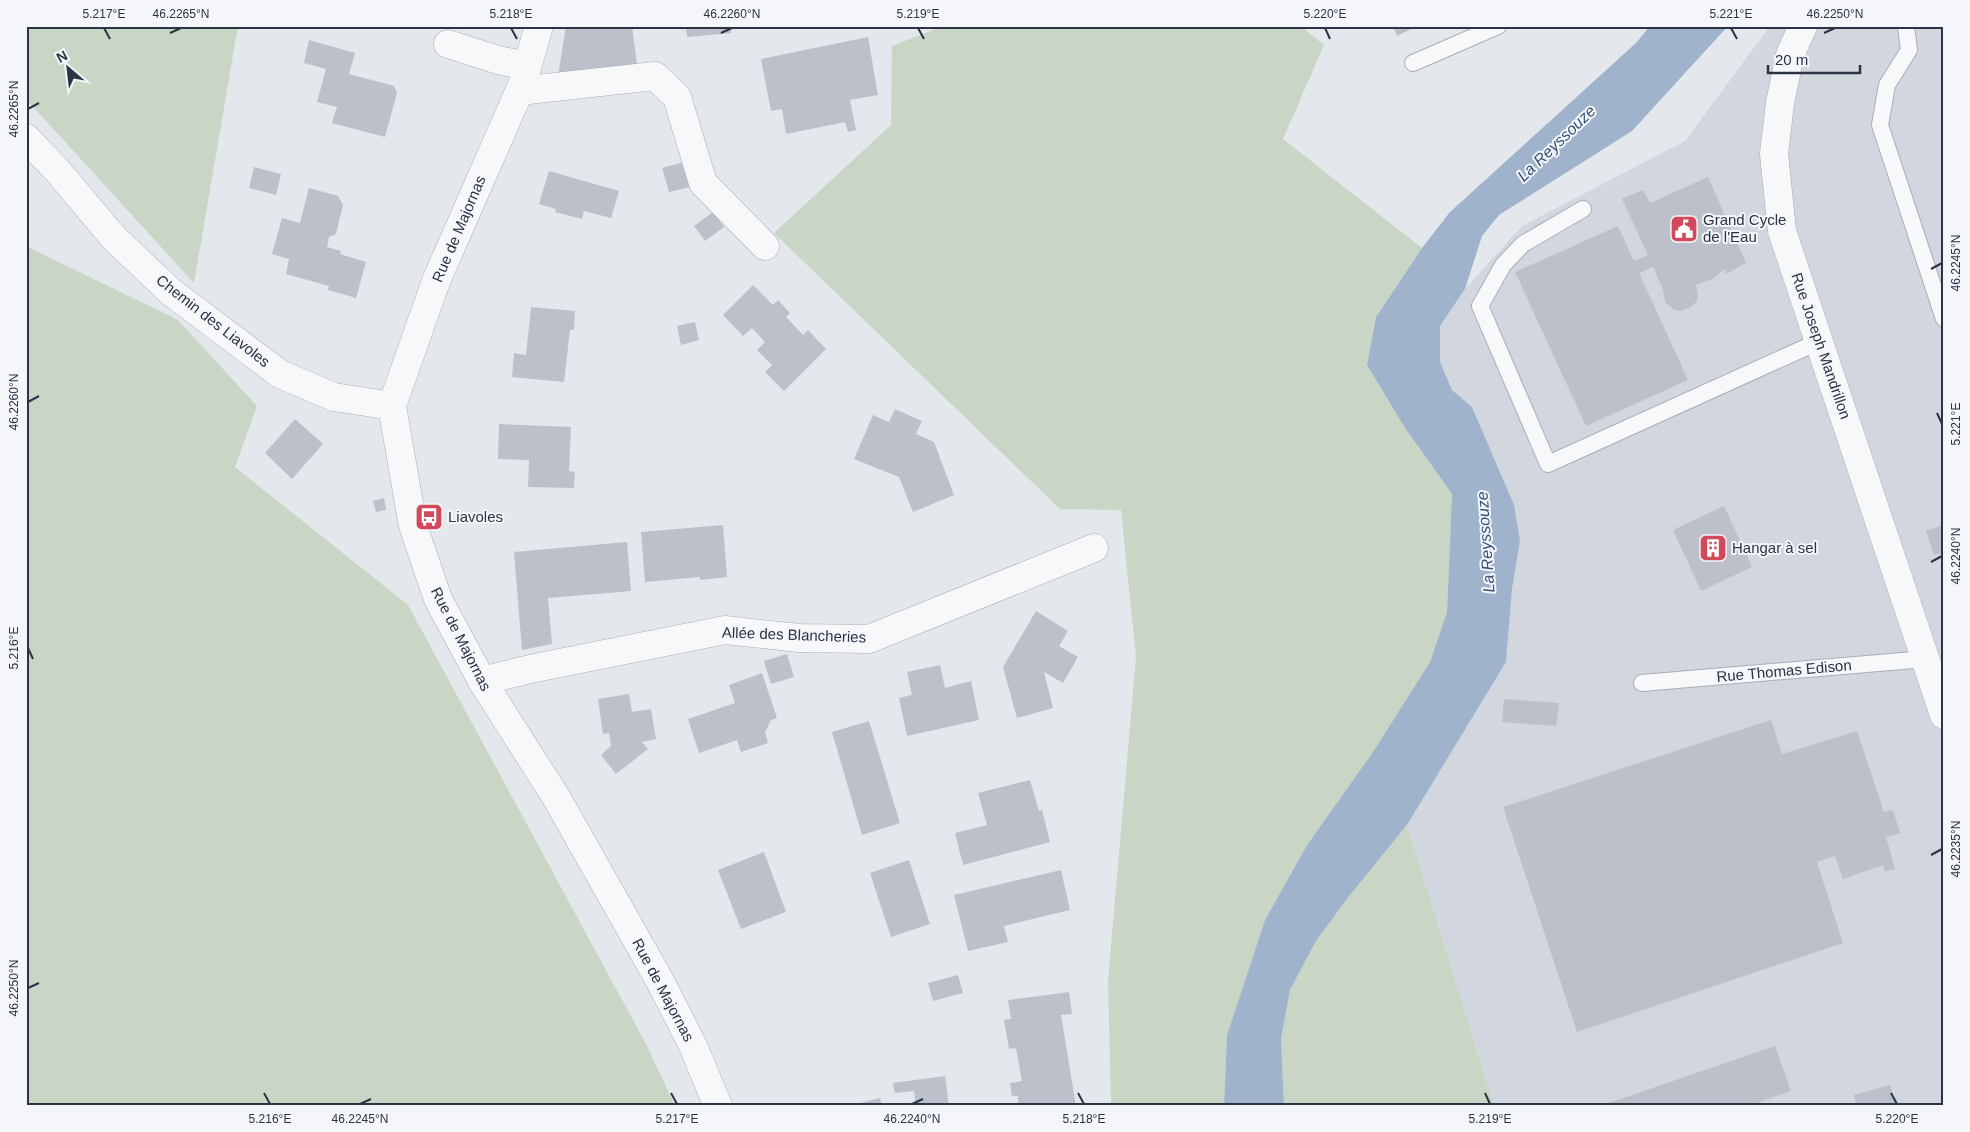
<svg xmlns="http://www.w3.org/2000/svg" width="1970" height="1132" viewBox="0 0 1970 1132" font-family="Helvetica,sans-serif">
<rect width="100%" height="100%" fill="#e4e7ec"/>
<path fill="#d2d6de" d="M1770,26H1944V1106H1494L1407,825L1506,662L1512,589L1520,541L1472,407L1452,391L1440,362V326L1465,289L1522,226L1685,141Z"/>
<g fill="#c9d6c5">
<path d="M26,26H238L194,283L26,99Z"/>
<path d="M943,26H1300L1324,45L1283,139L1422,248L1376,317L1367,365L1405,428L1452,494L1447,612L1430,662L1373,752L1307,845L1265,920L1227,1035L1224,1106H1111L1108,981L1136,657L1121,510L1060,509L774,233L891,125L892,46Z"/>
<path d="M26,246L178,320L257,406L235,467L408,605L646,1044L675,1106H26Z"/>
<path d="M1407,825L1494,1106H1284L1281,1039L1290,990L1316,941L1350,895Z"/>
</g>
<path fill="#9fb4cc" d="M1650,26H1728L1632,131L1499,215L1482,236L1465,289L1440,326V362L1452,390L1472,407L1514,505L1520,541L1512,589L1506,662L1407,825L1350,895L1316,941L1290,990L1281,1039L1284,1106H1224L1227,1035L1265,920L1307,845L1373,752L1430,662L1447,612L1452,494L1405,428L1367,365L1376,317L1422,248L1450,212L1636,43Z"/>
<g fill="#bbc0ca">
<path d="M566,26H632L637,64L558,76Z"/>
<path d="M686,26H730L731,33L687,37Z"/>
<path d="M1393,26H1417L1397,36Z"/>
<path d="M868,37L878,95L850,100L856,130L848,132L845,122L786,134L782,109L771,111L761,59Z"/>
<path d="M309,40L355,53L349,74L394,86L397,93L385,137L332,123L337,107L317,102L326,69L304,63Z"/>
<path d="M688,161L695,186L669,192L662,168Z"/>
<path d="M254,167L281,174L276,195L249,188Z"/>
<path d="M549,171L619,191L611,218L584,211L582,219L555,212L556,209L539,204Z"/>
<path d="M1708,177L1746,263L1726,274L1724,269L1714,278L1696,285L1698,297L1696,302L1691,307L1680,311L1673,309L1665,302L1663,289L1653,267L1639,273L1688,380L1586,426L1515,272L1618,226L1634,261L1648,255L1622,199L1643,190L1650,203Z"/>
<path d="M309,188L338,196L343,205L336,234L329,237L327,247L341,251L340,254L366,262L356,298L328,290L329,286L286,274L289,259L272,254L282,218L300,223Z"/>
<path d="M713,212L724,227L705,241L694,226Z"/>
<path d="M753,285L773,305L778,300L790,313L786,317L803,335L808,330L826,349L784,391L765,372L772,365L757,350L765,342L752,328L743,336L723,315Z"/>
<path d="M531,307L575,311L574,330H570L564,382L512,377L514,353L526,355Z"/>
<path d="M695,322L699,340L681,345L677,326Z"/>
<path d="M895,409L922,421L916,434L934,442L954,495L913,512L899,477L854,459L873,415L889,422Z"/>
<path d="M295,419L323,444L292,479L265,453Z"/>
<path d="M499,424L571,427L569,471L575,472L574,488L528,487L529,460L498,459Z"/>
<path d="M384,498L386,510L376,512L373,501Z"/>
<path d="M1724,506L1752,567L1701,591L1673,530Z"/>
<path d="M723,525L727,577L700,580V577L645,582L641,532Z"/>
<path d="M1944,525V552L1934,555L1926,531Z"/>
<path d="M627,542L631,591L548,598L552,644L522,650L514,552Z"/>
<path d="M1036,611L1068,631L1059,646L1078,657L1063,683L1044,672L1053,708L1017,718L1003,667Z"/>
<path d="M787,654L794,677L771,684L764,661Z"/>
<path d="M940,665L945,688L971,681L979,720L907,736L899,698L912,695L907,672Z"/>
<path d="M762,673L777,718L771,720L765,732L768,743L741,752L737,740L699,753L688,719L735,703L729,685Z"/>
<path d="M629,694L632,712L651,709L656,739L642,742L648,749L616,774L601,755L611,746L609,733L603,734L598,699Z"/>
<path d="M1504,699L1559,703L1556,726L1502,722Z"/>
<path d="M1771,720L1782,754L1857,731L1884,812L1893,810L1900,833L1886,837L1895,869L1885,872L1883,865L1843,879L1835,856L1817,862L1843,943L1577,1032L1503,807Z"/>
<path d="M869,721L900,823L862,835L832,732Z"/>
<path d="M1030,780L1039,811L1042,810L1050,842L963,865L955,833L987,825L978,793Z"/>
<path d="M764,852L786,912L741,929L718,870Z"/>
<path d="M909,860L930,924L891,937L870,873Z"/>
<path d="M1061,870L1070,910L1004,926L1008,942L968,951L954,895Z"/>
<path d="M958,975L963,993L933,1001L928,983Z"/>
<path d="M1069,992L1072,1014L1061,1015L1076,1106H1018V1096H1012L1010,1083L1022,1081L1016,1048L1009,1049L1004,1020L1011,1019L1008,1000Z"/>
<path d="M1775,1046L1791,1091L1754,1104L1755,1106H1600Z"/>
<path d="M945,1076L949,1106H916L914,1091L895,1093L893,1083Z"/>
<path d="M1890,1085L1897,1106H1857L1854,1095Z"/>
<path d="M880,1098L882,1106H852V1105Z"/>
</g>
<g fill="none" stroke-linecap="round" stroke-linejoin="round">
<defs>
<g id="service">
<path d="M1906,26L1909,50L1887,85L1880,125L1944,319"/>
<path d="M1413,63L1498,26"/>
<path d="M1583,209L1523,244L1503,265L1480,306L1548,464L1820,341"/>
<path d="M1642,683L1926,659"/>
</g>
<g id="minor">
<path d="M539,26L522,85L436,281L392,406L413,526L438,599L482,681L556,797L660,981L693,1046L718,1106"/>
<path d="M448,44L498,60L527,66"/>
<path d="M519,91L655,76L677,97L703,183L765,246"/>
<path d="M26,138L56,169L114,238L171,292L280,374L334,397L392,406"/>
<path d="M482,681L530,669L725,630L799,638L869,639L1094,548"/>
</g>
<path id="tertiary" d="M1803,26L1790,55L1780,103L1774,154L1782,231L1944,715"/>
</defs>
<use href="#service" stroke="#a9aeb7" stroke-width="18"/>
<use href="#minor" stroke="#a9aeb7" stroke-width="29"/>
<use href="#tertiary" stroke="#a9aeb7" stroke-width="29"/>
<use href="#service" stroke="#f7f8fa" stroke-width="16"/>
<use href="#minor" stroke="#f7f8fa" stroke-width="28"/>
<use href="#tertiary" stroke="#f7f8fa" stroke-width="28"/>
</g>
<path fill="none" stroke="#2b3445" stroke-width="2" d="M104,28L110,39M511,28L517,39M918,28L924,39M1325,28L1330,39M1731,28L1737,39M170,33L181,28M721,33L732,28M1824,33L1835,28M28,109L39,103M1931,269L1942,263M28,402L39,396M1937,413L1942,424M1931,562L1942,556M28,648L33,659M1931,855L1942,849M28,988L39,983M264,1093L270,1104M671,1093L677,1104M1078,1093L1084,1104M1485,1093L1490,1104M1891,1093L1897,1104M360,1104L371,1099M912,1104L923,1099"/>
<defs>
<symbol id="civic-square" viewBox="-11 -11 22 22"><rect x="-9" y="-9" width="18" height="18" rx="4" fill="#d1495b" stroke="#f4f6f9"/><path d="M-.6-6.5H3V-4.5H.6V-3L4-1V1h2V6H-6V1h2V-1L-.6-3ZM-1.2 2.5V6h2.4V2.5Z" fill="#fff"/></symbol>
<symbol id="bus-square" viewBox="-11 -11 22 22"><rect x="-9" y="-9" width="18" height="18" rx="4" fill="#d1495b" stroke="#f4f6f9"/><path d="M-5-6H5V4H4V6H2V4H-2V6H-4V4H-5ZM-3.5-4V0h7V-4ZM-3.5 1.2v1.5H-2V1.2ZM2 1.2v1.5H3.5V1.2Z" fill="#fff"/></symbol>
<symbol id="building-square" viewBox="-11 -11 22 22"><rect x="-9" y="-9" width="18" height="18" rx="4" fill="#d1495b" stroke="#f4f6f9"/><path d="M-4-6H4V6H1V3H-1V6H-4ZM-2.5-4.3h1.7v1.8h-1.7ZM.8-4.3h1.7v1.8H.8ZM-2.5-1h1.7V.8h-1.7ZM.8-1h1.7V.8H.8Z" fill="#fff"/></symbol>
</defs>
<g fill-rule="evenodd">
<use href="#civic-square" x="1668" y="213" width="32" height="32"/>
<use href="#bus-square" x="413" y="501" width="32" height="32"/>
<use href="#building-square" x="1697" y="532" width="32" height="32"/>
</g>
<g text-anchor="middle" stroke-width="4" stroke-linejoin="round" paint-order="stroke">
<g font-size="15" fill="#2b3445" stroke="#f4f6f9" text-anchor="start">
<text x="1703" y="225">Grand Cycle<tspan x="1703" dy="17">de l'Eau</tspan></text>
<text x="448" y="522">Liavoles</text>
<text x="1732" y="553">Hangar à sel</text>
</g>
<g font-size="15" fill="#2b3445" stroke="#f4f6f9">
<text transform="translate(459 229) rotate(-67)" y="5">Rue de Majornas</text>
<text transform="translate(213 321) rotate(38)" y="5">Chemin des Liavoles</text>
<text transform="translate(1821 346) rotate(71)" y="5">Rue Joseph Mandrillon</text>
<text transform="translate(794 635) rotate(2)" y="5">Allée des Blancheries</text>
<text transform="translate(461 639) rotate(63)" y="5">Rue de Majornas</text>
<text transform="translate(1784 671) rotate(-5)" y="5">Rue Thomas Edison</text>
<text transform="translate(663 990) rotate(62)" y="5">Rue de Majornas</text>
</g>
<g font-size="16" font-style="italic" fill="#34527a" stroke="#f4f6f9">
<text transform="translate(1556 143) rotate(-44)" y="6">La Reyssouze</text>
<text transform="translate(1485 542) rotate(-94)" y="6">La Reyssouze</text>
</g>
</g>
<rect width="1970" height="1132" fill="none" stroke="#f4f6f9" stroke-width="55"/>
<g transform="translate(68 68) rotate(332)" stroke="#f4f6f9" stroke-width="4" paint-order="stroke">
<path d="M0-4L9 19L0 12L-9 19Z" fill="#2b3445"/>
<text y="-8" font-size="14" font-weight="bold" text-anchor="middle" fill="#2b3445">N</text>
</g>
<path d="M1768 65v8h92v-8" fill="none" stroke="#2b3445" stroke-width="2.5"/>
<text x="1775" y="65" font-size="15" fill="#2b3445" stroke="#f4f6f9" stroke-width="4" paint-order="stroke">20 m</text>
<rect x="28" y="28" width="1914" height="1076" fill="none" stroke="#2b3445" stroke-width="2"/>
<g font-size="12" text-anchor="middle" fill="#2b3445">
<text x="104" y="18">5.217°E</text>
<text x="181" y="18">46.2265°N</text>
<text x="511" y="18">5.218°E</text>
<text x="732" y="18">46.2260°N</text>
<text x="918" y="18">5.219°E</text>
<text x="1325" y="18">5.220°E</text>
<text x="1731" y="18">5.221°E</text>
<text x="1835" y="18">46.2250°N</text>
<text transform="translate(14 109) rotate(-90)" y="4">46.2265°N</text>
<text transform="translate(1956 263) rotate(-90)" y="4">46.2245°N</text>
<text transform="translate(14 402) rotate(-90)" y="4">46.2260°N</text>
<text transform="translate(1956 424) rotate(-90)" y="4">5.221°E</text>
<text transform="translate(1956 556) rotate(-90)" y="4">46.2240°N</text>
<text transform="translate(14 648) rotate(-90)" y="4">5.216°E</text>
<text transform="translate(1956 849) rotate(-90)" y="4">46.2235°N</text>
<text transform="translate(14 988) rotate(-90)" y="4">46.2250°N</text>
<text x="270" y="1123">5.216°E</text>
<text x="360" y="1123">46.2245°N</text>
<text x="677" y="1123">5.217°E</text>
<text x="912" y="1123">46.2240°N</text>
<text x="1084" y="1123">5.218°E</text>
<text x="1490" y="1123">5.219°E</text>
<text x="1897" y="1123">5.220°E</text>
</g>
</svg>
